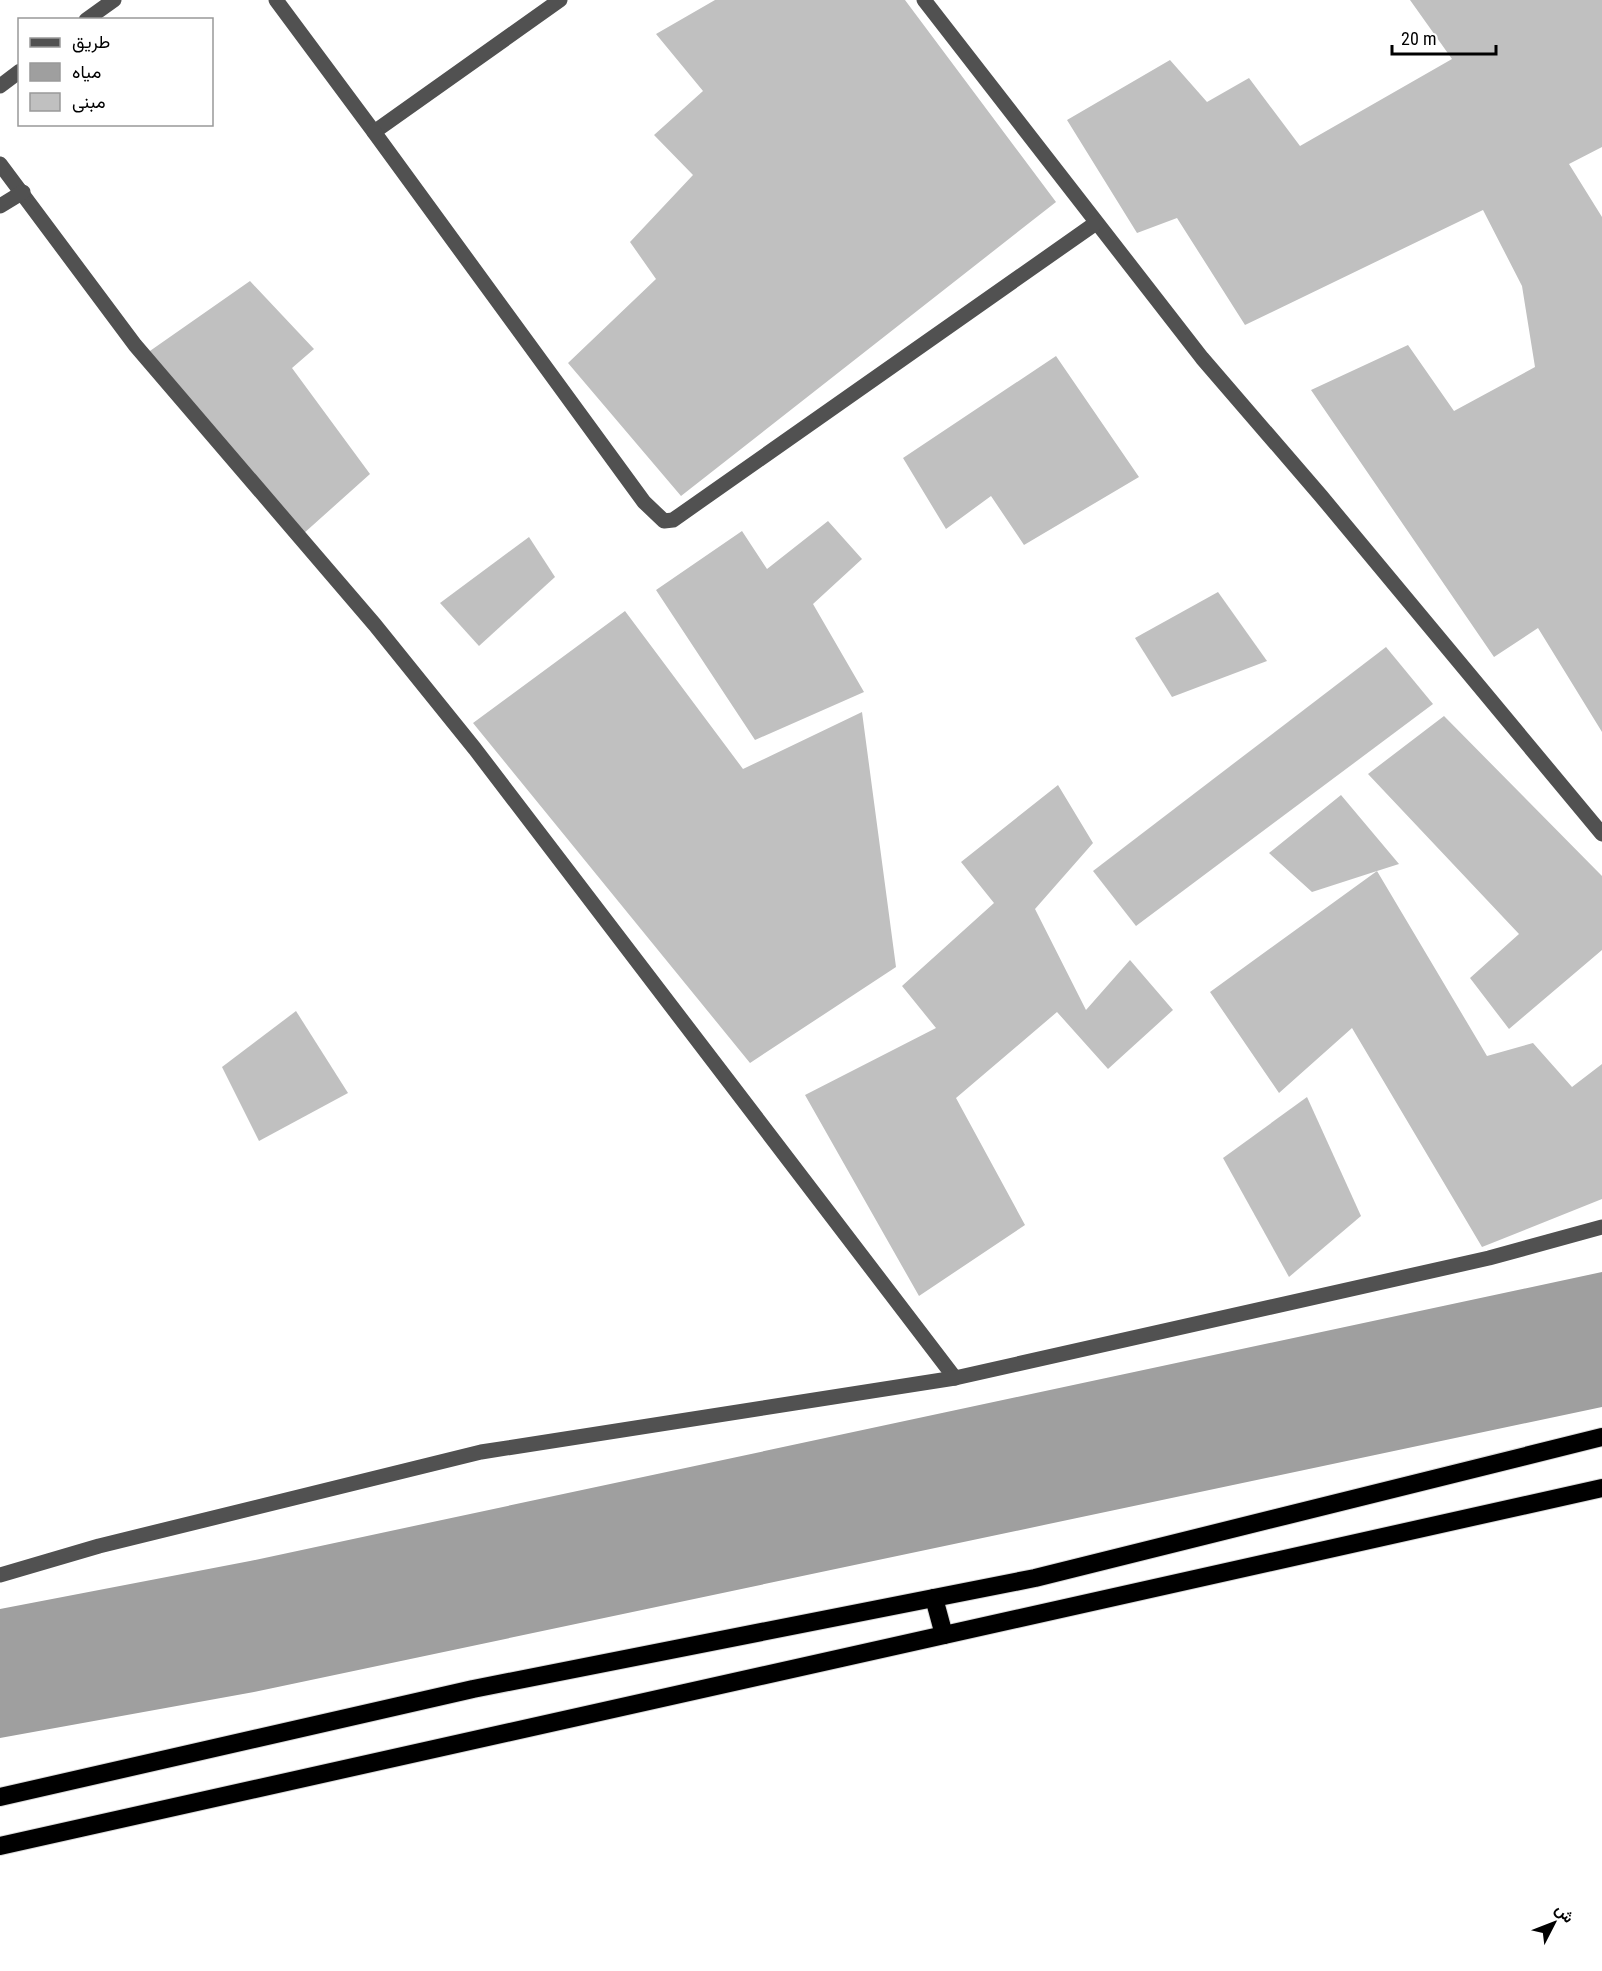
<svg xmlns="http://www.w3.org/2000/svg" width="1602" height="1971" viewBox="0 0 1602 1971" font-family="'Roboto Condensed',Vazirmatn,sans-serif">
<rect width="100%" height="100%" fill="#fff"/>
<path fill="#9f9f9f" d="M1602,1272V1407L254,1692L0,1738V1609L250,1561Z"/>
<g fill="#c0c0c0">
<path d="M715,0H905L1056,202L681,496L568,363L656,279L630,242L693,175L654,135L703,91L656,34Z"/>
<path d="M1410,0H1602V147L1569,164L1602,217V732L1538,628L1494,657L1311,390L1408,345L1454,411L1535,367L1522,286L1483,210L1245,325L1177,218L1137,233L1067,120L1170,60L1207,102L1249,78L1300,146L1452,59Z"/>
<path d="M250,281L314,349L292,368L370,474L303,534L147,353Z"/>
<path d="M1056,356L1139,477L1024,545L991,496L946,529L903,458Z"/>
<path d="M828,521L862,559L813,604L864,692L755,740L656,590L742,531L767,569Z"/>
<path d="M529,537L555,577L479,646L440,603Z"/>
<path d="M1218,592L1267,661L1172,697L1135,638Z"/>
<path d="M625,611L743,769L862,712L896,967L750,1063L473,723Z"/>
<path d="M1386,647L1433,704L1136,926L1093,871Z"/>
<path d="M1444,716L1602,876V950L1509,1029L1470,978L1519,934L1368,774Z"/>
<path d="M1058,785L1093,843L1035,909L1086,1010L1130,960L1173,1010L1108,1069L1057,1012L956,1098L1025,1225L919,1296L805,1095L936,1028L902,986L994,903L961,862Z"/>
<path d="M1341,795L1399,864L1377,871L1487,1056L1533,1043L1572,1087L1602,1064V1199L1482,1247L1352,1028L1279,1093L1210,992L1377,871L1312,892L1269,853Z"/>
<path d="M296,1011L348,1093L259,1141L222,1067Z"/>
<path d="M1307,1097L1361,1216L1289,1277L1223,1158Z"/>
</g>
<g fill="none" stroke-linecap="round" stroke-linejoin="round">
<defs>
<g id="highway">
<path d="M934,1598L944,1635"/>
<path d="M0,1797L473,1689L1035,1578L1602,1437"/>
<path d="M0,1846L1602,1488"/>
</g>
</defs>
<use href="#highway" stroke="#dbdbdb" stroke-width="20"/>
<g stroke="#515151" stroke-width="15">
<path d="M276,0L374,132L560,0"/>
<path d="M924,0L1202,358L1321,496L1602,834"/>
<path d="M86,20L114,0"/>
<path d="M0,86L20,71"/>
<path d="M374,132L644,502L664,521L673,520L1096,223"/>
<path d="M0,164L135,345L375,625L475,749L955,1378"/>
<path d="M0,206L23,192"/>
<path d="M0,1575L99,1546L481,1452L955,1378L1489,1258L1602,1227"/>
</g>
<use href="#highway" stroke="#000" stroke-width="18"/>
</g>
<rect x="18" y="18" width="195" height="108" fill="#ffffff" stroke="#999999" stroke-width="1.5"/>
<rect x="30" y="38" width="30" height="9" fill="#515151" stroke="#999999" stroke-width="1.5"/>
<text x="72" y="48" font-size="18" fill="#000000">طريق</text>
<rect x="30" y="63" width="30" height="18" fill="#9f9f9f" stroke="#999999" stroke-width="1.5"/>
<text x="72" y="78" font-size="18" fill="#000000">مياه</text>
<rect x="30" y="93" width="30" height="18" fill="#c0c0c0" stroke="#999999" stroke-width="1.5"/>
<text x="72" y="108" font-size="18" fill="#000000">مبنى</text>
<g transform="translate(1554 1923) rotate(48)" stroke="#ffffff" stroke-width="4.5" paint-order="stroke">
<path d="M0-4.5L10 22L0 15L-10 22Z" fill="#000000"/>
<text y="-9" font-size="16" font-weight="bold" text-anchor="middle" fill="#000000">ش</text>
</g>
<path d="M1392 45v9h104v-9" fill="none" stroke="#000000" stroke-width="3"/>
<text x="1401" y="45" font-size="18" fill="#000000" stroke="#ffffff" stroke-width="4.5" paint-order="stroke">20 m</text>
</svg>
